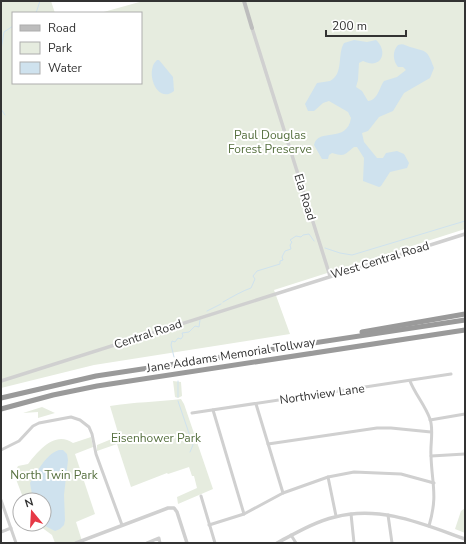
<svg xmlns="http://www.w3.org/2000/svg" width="466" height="544" viewBox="0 0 466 544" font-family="'Nunito Sans',sans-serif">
<rect width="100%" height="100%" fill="#fff"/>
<g fill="#e6ecdf">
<path d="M1,1H51L55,13H13V83H141V13H100L143,1H465V229L274,290L290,334L94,365L1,388Z"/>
<path d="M173,381L181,382L182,396L178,398L175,397Z"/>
<path d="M181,399L184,404L213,489L178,504L177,497L197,488L194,476H192L189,467L168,474L167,473L131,487L117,444L97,451V445L119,436L110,406C133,402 158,402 181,399Z"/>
<path d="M42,407L55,413L38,418V412L23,413Z"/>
<path d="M91,437L93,447L75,454L95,514L76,522L82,541L76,543H55L52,535L37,524H44V500H24L14,474L18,466L28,464C38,451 55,430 73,443Z"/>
<path d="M465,508V533L455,529L461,511Z"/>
</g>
<g fill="#cfe2ee">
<path d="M354,40L367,42L376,40C389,52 381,70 363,61L359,63L358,80L356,87L362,91L368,101C378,100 379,88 384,81L397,77L406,70L403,67H398C393,61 392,51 398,45C403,43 405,45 410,47C427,52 427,49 434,68L430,78L404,93L393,111L379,117L368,131L362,133L364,142L377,158H383L386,153L397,151L404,154L409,163L407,168L390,172L381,186L379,187L363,181L364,158L357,147H354C344,155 345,157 332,153L329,155L328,159H322L314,145C318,127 347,144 351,118L348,112L329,101L323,103L314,111H308L305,104L317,83C321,82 326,82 330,81C344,74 337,54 344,43Z"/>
<path d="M157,60H159L173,77L174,91C157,105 144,71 157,60Z"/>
<path d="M59,450H63L67,454L68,460L64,495L65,520L64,525L60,529L55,531L41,524H44V500H33L30,483C38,471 45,455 59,450Z"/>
</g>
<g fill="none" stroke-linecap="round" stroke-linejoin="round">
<g stroke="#cfe2ee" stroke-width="1">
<path d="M36,13L40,1"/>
<path d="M1,50L4,32L13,26"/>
<path d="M1,109L5,115"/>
<path d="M325,248L340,253L352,255L465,221"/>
<path d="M223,302C232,297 242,291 251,288L255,279L253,276L257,271L280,264V261L283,260L282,257L285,251L291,249L290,245L292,242L290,240L296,236L301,237L303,235L309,234L314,241"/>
<path d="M207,311L221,304"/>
<path d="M174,357L171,345L172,341L175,342L178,338L181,339L183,336L182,333L189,332L195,326L199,327L200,320"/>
<path d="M178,381V397"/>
<path d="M178,401L193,445L190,452"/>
</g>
<g stroke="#d0d0d0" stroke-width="3">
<path d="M410,381C415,394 425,405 430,419C434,430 430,444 431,456C432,485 438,495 429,526"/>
<path d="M256,404L283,493"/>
<path d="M213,410L244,514"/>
<path d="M192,413L451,374"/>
<path d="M430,420L465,414"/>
<path d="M268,444L377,428H391L431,432"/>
<path d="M1,450L19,441L33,426L39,423L71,417L80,420L89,427L92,434L96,454L122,525"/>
<path d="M431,456L465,454"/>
<path d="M328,477L336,516"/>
<path d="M201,496L215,543"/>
<path d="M1,500L16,543"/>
<path d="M351,514L354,543"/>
<path d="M388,515L392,543"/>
<path d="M209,525L244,514L283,493L328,477L354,472L401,474L434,483"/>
<path d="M1,532L11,528"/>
<path d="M291,535L296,543"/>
<path d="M147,543L159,538L160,543"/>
</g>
<g stroke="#d0d0d0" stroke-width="3.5">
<path d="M252,28L330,276"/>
<path d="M1,381L465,234"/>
<path d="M76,543L168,508H174L177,512L187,543"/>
<path d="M277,543C296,533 314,522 335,517C380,505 423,524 465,539"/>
</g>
<path stroke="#bdbdbd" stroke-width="4" d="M244,1L252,28"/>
<g stroke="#9a9a9a" stroke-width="5">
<path d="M362,332L465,314"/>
<path d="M1,398L96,376L465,320"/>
<path d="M1,409L53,395L97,386L465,330"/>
</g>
</g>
<g text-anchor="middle" stroke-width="4" stroke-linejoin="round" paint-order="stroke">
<g font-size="12" fill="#56703f" stroke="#fff">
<text x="270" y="139">Paul Douglas<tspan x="270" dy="14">Forest Preserve</tspan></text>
<text x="156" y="442">Eisenhower Park</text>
<text x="54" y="479">North Twin Park</text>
</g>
<g font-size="12" fill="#333" stroke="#fff">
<text transform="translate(305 197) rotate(73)" y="4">Ela Road</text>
<text transform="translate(380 260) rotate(-17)" y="4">West Central Road</text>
<text transform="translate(148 334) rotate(-18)" y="4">Central Road</text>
<text transform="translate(231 355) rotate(-9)" y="4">Jane Addams Memorial Tollway</text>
<text transform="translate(322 394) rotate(-8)" y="4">Northview Lane</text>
</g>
</g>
<rect width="466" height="544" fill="none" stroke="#333333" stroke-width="4"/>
<rect x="12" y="12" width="130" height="72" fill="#ffffff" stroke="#adadad"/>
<rect x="20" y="25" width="20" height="6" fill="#bdbdbd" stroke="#adadad"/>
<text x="48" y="32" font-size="12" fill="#333333">Road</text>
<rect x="20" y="42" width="20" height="12" fill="#e6ecdf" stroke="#adadad"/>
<text x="48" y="52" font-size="12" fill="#333333">Park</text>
<rect x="20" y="62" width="20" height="12" fill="#cfe2ee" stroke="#adadad"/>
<text x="48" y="72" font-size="12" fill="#333333">Water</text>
<g transform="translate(32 512) rotate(342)"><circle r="19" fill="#ffffff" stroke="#adadad"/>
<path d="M0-3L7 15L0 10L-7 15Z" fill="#e63946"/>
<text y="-6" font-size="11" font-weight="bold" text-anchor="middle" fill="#333333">N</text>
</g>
<path d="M326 30v6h80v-6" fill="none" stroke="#333333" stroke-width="2"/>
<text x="332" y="30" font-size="12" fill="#333333" stroke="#ffffff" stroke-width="3" paint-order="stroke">200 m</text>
</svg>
